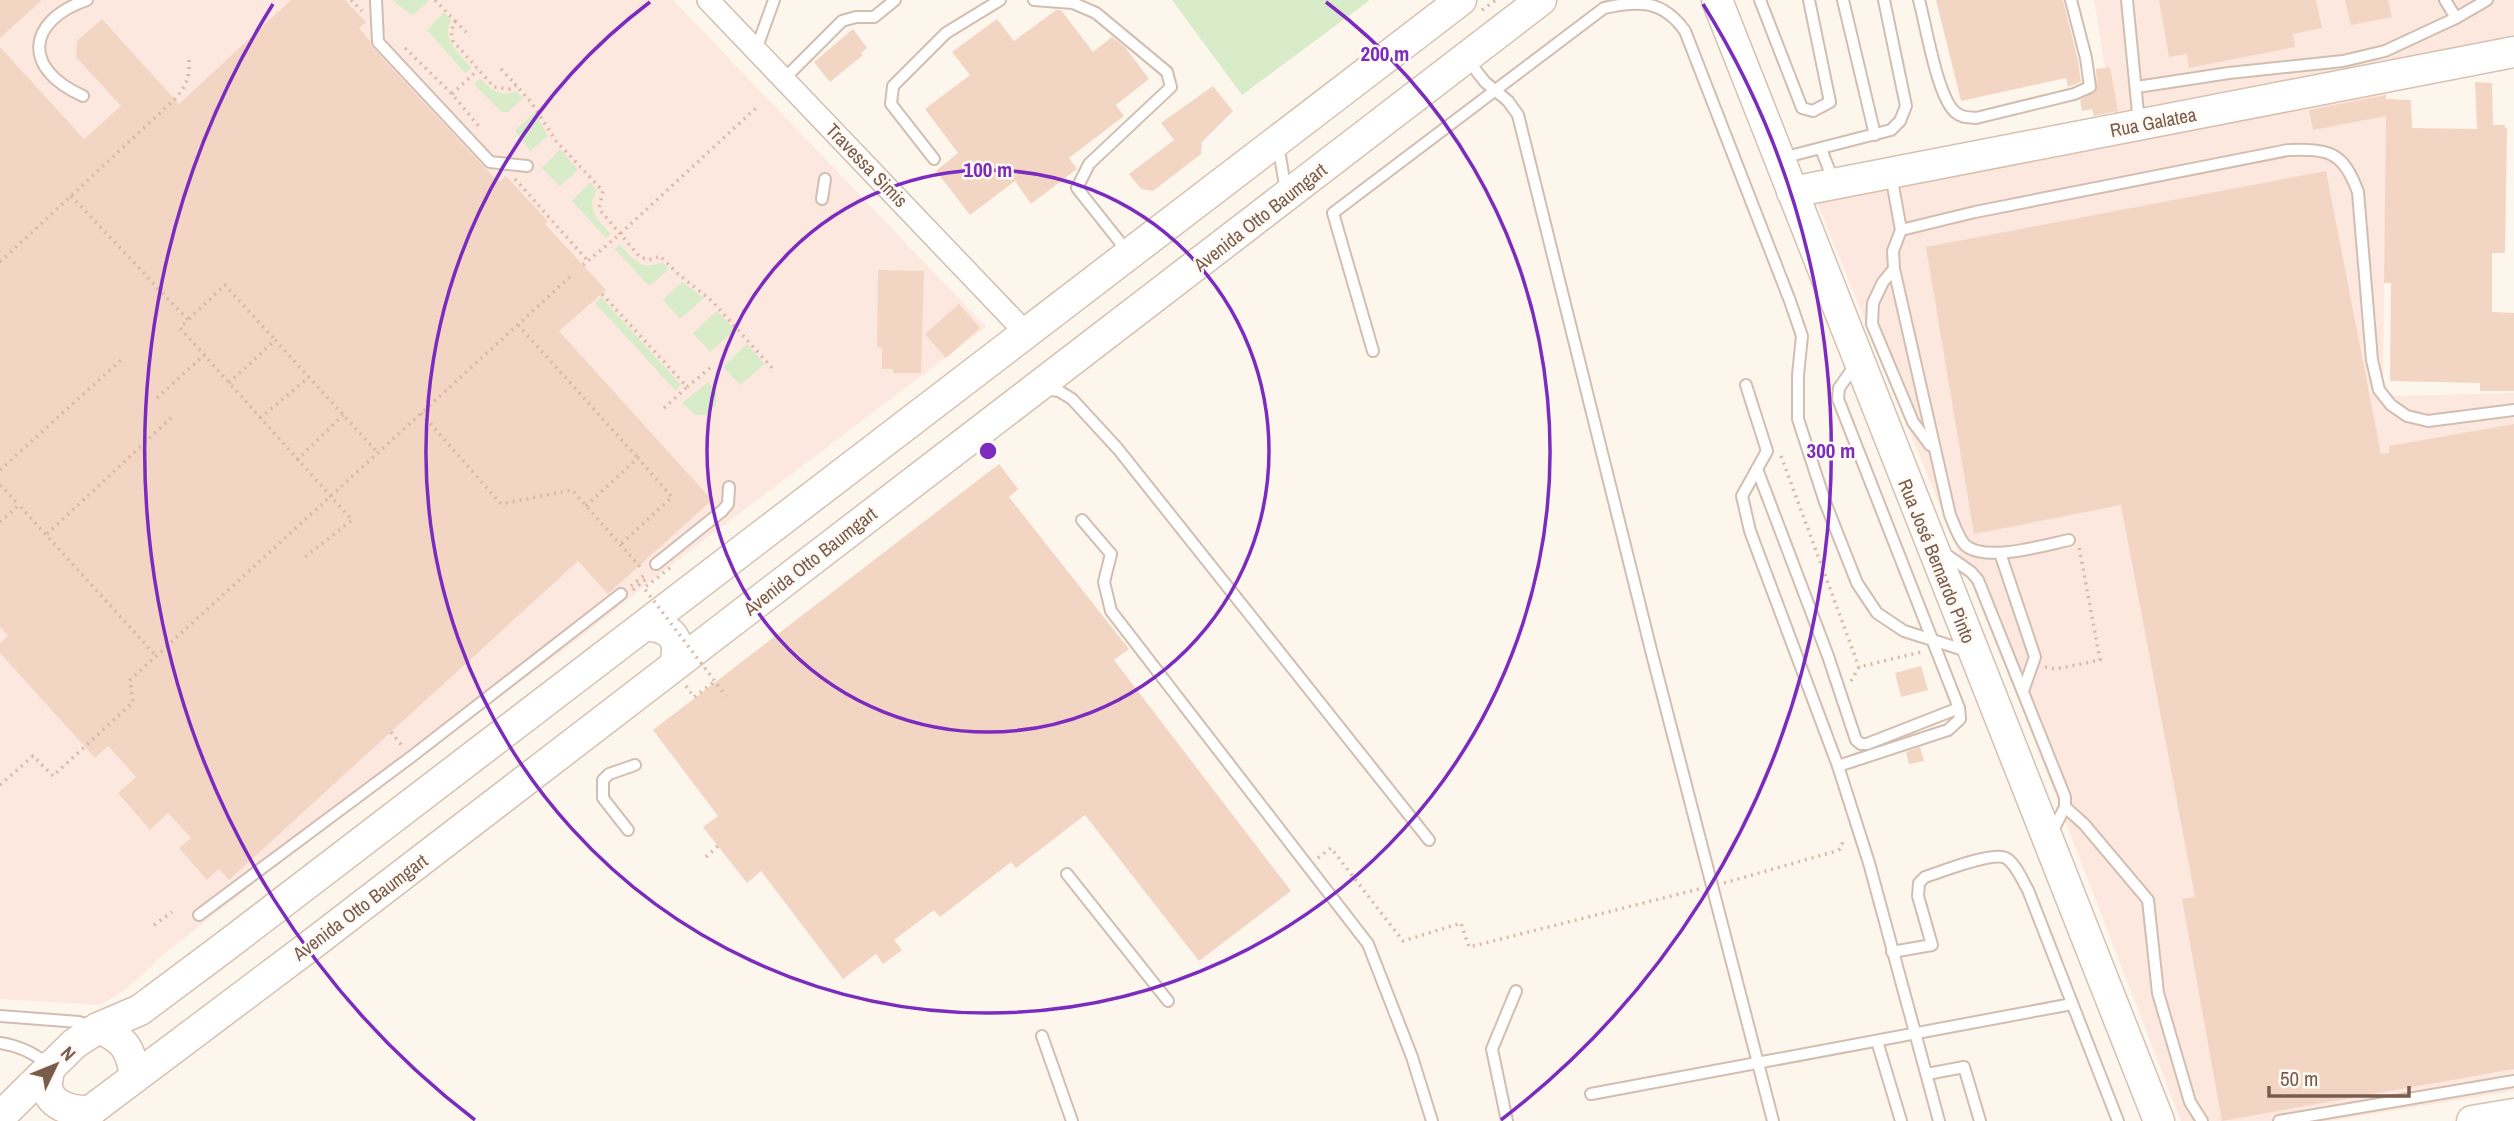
<svg xmlns="http://www.w3.org/2000/svg" width="2514" height="1121" viewBox="0 0 2514 1121" font-family="'Archivo Narrow',sans-serif">
<rect width="100%" height="100%" fill="#fdf6ec"/>
<g fill="#fde8e0">
<path d="M0,0H673L986,327L675,562L578,639L353,806L169,950L126,989L101,1005L0,999Z"/>
<path d="M2094,0H2514V39L2387,66L2383,383L2393,396L2514,393V1091L2329,1121H2181L2024,714L1807,177L2114,122Z"/>
</g>
<g fill="#d8ecc9">
<path d="M392,0H430L412,15Z"/>
<path d="M1172,0H1370L1242,95Z"/>
<path d="M444,12L451,20C441,40 459,53 472,68L465,73L427,30Z"/>
<path d="M480,78C491,90 500,98 516,91L523,98L508,112H502L474,84Z"/>
<path d="M535,112L548,136L530,151L515,131Z"/>
<path d="M560,149L578,170L560,186L542,168Z"/>
<path d="M590,182L597,190C585,210 598,220 611,234L606,238L572,201Z"/>
<path d="M619,244C634,259 640,272 662,262L669,269L652,284L648,285L615,249Z"/>
<path d="M682,282L704,298L680,319L663,300Z"/>
<path d="M601,297L681,385L675,390L595,303Z"/>
<path d="M717,311L735,330L710,352L693,333Z"/>
<path d="M747,344L765,364L740,385L723,367Z"/>
<path d="M708,382L717,393L716,405L706,415H695L682,403Z"/>
</g>
<g fill="#f3d5c3">
<path d="M0,0H42L0,38Z"/>
<path d="M291,0H345L366,22L359,28L370,41L372,47L484,167L499,182L506,176L548,221L545,224L606,290L559,331L712,500L608,594L578,561L229,880L219,869L207,880L179,848L191,838L168,813L150,830L118,793L136,777L108,746L95,758L0,653V643L8,636L0,627V47L84,139L121,106L76,57L77,41L102,19L179,104Z"/>
<path d="M1936,0H2063L2078,60L2081,82L2068,87L2066,78L1961,101Z"/>
<path d="M2159,0H2316L2322,28L2293,34L2295,47L2189,68L2187,54L2169,57Z"/>
<path d="M2345,0H2388L2392,17L2351,25Z"/>
<path d="M1056,10H1061L1093,52L1112,37L1125,47L1149,79L1116,105L1124,116L1069,158L1077,169L1031,204L1015,181L970,215L936,171L958,153L925,109L970,75L952,52L997,19L1014,41Z"/>
<path d="M853,29L867,48L861,53L863,55L830,82L814,62Z"/>
<path d="M2110,67L2118,111L2094,116L2092,109L2082,111L2080,100L2097,90L2096,69Z"/>
<path d="M2475,82L2492,83L2493,125H2505V128H2507L2505,253H2492V312L2514,313V391H2480V383L2390,381L2391,283H2384L2386,116L2313,130L2309,110L2386,95V99L2411,100L2412,128L2477,129Z"/>
<path d="M1213,86L1233,111L1202,142L1201,154L1153,191L1141,189L1129,174L1174,140L1161,123Z"/>
<path d="M2326,171L2381,454L2389,453V446L2514,424V1069L2222,1121L2182,899L2195,897L2121,505L1974,534L1926,247Z"/>
<path d="M878,270L924,271L921,373H893V369H882V348L877,347Z"/>
<path d="M959,304L980,328L946,358L925,334Z"/>
<path d="M999,464L1018,489L1009,497L1129,649L1114,660L1291,891L1199,961L1085,815L1016,868L1011,862L940,917L934,910L894,940L902,950L883,964L876,954L843,979L761,871L747,883L703,827L718,816L653,730Z"/>
<path d="M1921,666L1928,690L1901,697L1895,673Z"/>
<path d="M1920,747L1924,761L1909,764L1906,752Z"/>
</g>
<g fill="none" stroke-linecap="round" stroke-linejoin="round">
<defs>
<g id="lane">
<path d="M376,0L378,42L490,162L527,166"/>
<path d="M1034,0L1073,3L1096,13L1167,72L1171,87L1089,164L1077,188L1127,251"/>
<path d="M1760,0L1802,108L1813,111L1830,102L1809,0"/>
<path d="M1843,0L1875,135"/>
<path d="M1919,0C1926,25 1937,96 1955,112C1962,118 1968,117 1976,118L2074,94L2090,87L2086,58L2071,0"/>
<path d="M2127,0L2139,123"/>
<path d="M2445,0L2456,18L2487,0"/>
<path d="M756,50L774,0"/>
<path d="M1467,59L1485,82L1508,101L1518,115L1652,654L1773,1121"/>
<path d="M784,79L842,21L856,17H874L895,0"/>
<path d="M2137,87L2229,73L2343,61L2385,51L2456,18"/>
<path d="M83,96C22,69 26,21 87,0"/>
<path d="M1278,145L1286,191"/>
<path d="M1821,149L1834,182"/>
<path d="M1782,158L1891,130L1900,121L1906,106L1884,0"/>
<path d="M934,159L891,104L893,86L946,33L1000,0"/>
<path d="M1891,175L1901,230"/>
<path d="M822,199L825,179"/>
<path d="M1894,269L1883,282L1873,303L1872,324L1913,422L1930,445"/>
<path d="M1373,351L1333,213L1604,8C1639,0 1663,0 1685,31L1790,301L1802,336L1798,375V419L1825,502L1857,583L1877,613L1904,631L1967,651"/>
<path d="M1746,385L1767,451L1742,496L1750,531L1838,766L1869,863L1939,1121"/>
<path d="M1043,389L1059,391L1072,399L1118,449L1429,840"/>
<path d="M1757,469L1828,656L1856,740L1861,744H1867L1959,708"/>
<path d="M1082,520L1111,554L1104,582L1111,611L1368,944L1412,1057L1432,1121"/>
<path d="M2069,540C2045,545 1985,563 1965,545C1958,537 1954,524 1950,515L1894,269L1893,251L1901,230L1975,212L2288,150C2329,149 2343,151 2358,192L2372,360L2379,390L2391,405L2407,416L2428,421L2514,410"/>
<path d="M1944,553L1971,572L1978,580L2065,797V807L2050,836"/>
<path d="M2000,553L2035,657L2023,691"/>
<path d="M656,564L722,511L728,504L729,487"/>
<path d="M1838,766L1948,730L1960,719L1959,708L1838,399L1839,388L1856,364"/>
<path d="M2065,807L2084,824L2148,900L2158,993L2190,1102L2202,1121"/>
<path d="M628,830L603,798V780L609,774L635,765"/>
<path d="M1067,874L1168,1001"/>
<path d="M199,915L411,757L621,594"/>
<path d="M1892,952L1932,945L1918,896L1919,883L1925,877C1941,872 1992,851 2006,858C2016,864 2022,880 2028,890L2118,1121"/>
<path d="M0,1016L79,1022L92,1026"/>
<path d="M1042,1036L1072,1121"/>
<path d="M1877,1041L1901,1121"/>
<path d="M0,1043C19,1046 33,1052 47,1064"/>
<path d="M1927,1074L1964,1067L1980,1121"/>
<path d="M1591,1094L2072,1004"/>
<path d="M1507,1121L1492,1049L1516,991"/>
<path d="M2279,1121L2514,1081"/>
</g>
<path id="street" d="M708,0L1025,332"/>
<g id="secondary">
<path d="M1717,0L2159,1121"/>
<path d="M1792,192L2514,52"/>
<path d="M646,625C673,628 681,639 675,665"/>
<path d="M98,1028C124,1038 131,1049 135,1076"/>
<path d="M50,1066C49,1072 47,1078 47,1084C47,1106 73,1112 91,1111"/>
<path d="M0,1117L74,1044L98,1028L140,1010L227,945L1461,0"/>
<path d="M77,1121L311,945L1541,0"/>
<path d="M2472,1121L2514,1114"/>
</g>
</defs>
<use href="#lane" stroke="#d1beb0" stroke-width="14"/>
<use href="#street" stroke="#d1beb0" stroke-width="24"/>
<use href="#secondary" stroke="#d6c0b0" stroke-width="33"/>
<g stroke="#d9b8a5" stroke-width="3.5" stroke-dasharray="2 5" stroke-linecap="butt">
<path d="M351,0L362,11"/>
<path d="M435,0L455,21L451,32L453,41L494,87L510,89L516,85L531,102L556,141L603,191L599,209L640,257L649,260L660,256L677,273L712,301L773,369"/>
<path d="M1482,10L1496,0"/>
<path d="M455,21L470,36"/>
<path d="M405,48L452,94L481,129"/>
<path d="M501,69L516,85"/>
<path d="M452,94L478,70"/>
<path d="M515,179L588,261"/>
<path d="M71,196L188,320L180,328L352,520L305,557"/>
<path d="M0,262L175,99C186,86 190,78 189,60"/>
<path d="M583,265L620,234L757,107"/>
<path d="M602,294L687,387L710,368"/>
<path d="M189,319L225,285L275,340"/>
<path d="M518,325L638,458"/>
<path d="M229,383L275,340L378,453"/>
<path d="M157,398L204,355"/>
<path d="M664,408L687,387"/>
<path d="M421,413L501,504L572,490L642,569"/>
<path d="M260,418L309,377"/>
<path d="M1781,456L1859,667"/>
<path d="M297,460L343,415"/>
<path d="M0,470L121,360"/>
<path d="M0,485L19,505"/>
<path d="M586,506L638,458L672,497L620,545"/>
<path d="M0,522L19,505L156,656"/>
<path d="M47,534L173,416"/>
<path d="M631,586L647,573"/>
<path d="M633,590L648,577"/>
<path d="M2045,667L2056,669L2100,660L2079,547"/>
<path d="M1851,681L1859,667L1921,652"/>
<path d="M686,686L694,697L715,681"/>
<path d="M391,732L403,747"/>
<path d="M0,785L33,756L53,776L133,702L130,680L572,275"/>
<path d="M706,857L718,846"/>
<path d="M1318,858L1331,848L1403,941L1461,923L1469,947L1699,889"/>
<path d="M1724,883L1833,852L1840,849L1844,839"/>
<path d="M154,925L172,912"/>
</g>
<use href="#lane" stroke="#fff" stroke-width="10"/>
<use href="#street" stroke="#fff" stroke-width="21"/>
<use href="#secondary" stroke="#fff" stroke-width="30"/>
<path stroke="#d9b8a5" stroke-width="3.5" stroke-dasharray="2 5" stroke-linecap="butt" d="M670,568L644,588L726,696"/>
</g>
<g fill="none" stroke="#7b2cbf" stroke-width="3.5">
<circle cx="988" cy="451" r="281"/>
<path d="M1326 2A562 562 0 1 1 650 2"/>
<path d="M475 1120A843 843 0 0 1 273 4M1703 4A843 843 0 0 1 1501 1120"/>
</g>
<g text-anchor="middle" stroke-width="5" stroke-linejoin="round" paint-order="stroke">
<g font-size="19" fill="#7a5c4d" stroke="#fffaf3">
<text transform="translate(2153 122) rotate(-11)" y="7">Rua Galatea</text>
<text transform="translate(867 165) rotate(46)" y="7">Travessa Simis</text>
<text transform="translate(1260 217) rotate(-38)" y="7">Avenida Otto Baumgart</text>
<text transform="translate(810 561) rotate(-38)" y="7">Avenida Otto Baumgart</text>
<text transform="translate(1937 561) rotate(68)" y="7">Rua José Bernardo Pinto</text>
<text transform="translate(360 907) rotate(-37)" y="7">Avenida Otto Baumgart</text>
</g>
</g>
<circle cx="988" cy="451" r="10" fill="#7b2cbf" stroke="#fffaf3" stroke-width="3.5"/>
<g font-size="21" text-anchor="middle" font-weight="bold" fill="#7b2cbf" stroke="#fffaf3" stroke-width="5" stroke-linejoin="round" paint-order="stroke">
<text x="1385" y="61">200 m</text>
<text x="988" y="177">100 m</text>
<text x="1831" y="458">300 m</text>
</g>
<g transform="translate(56 1065) rotate(47)" stroke="#fffaf3" stroke-width="5" paint-order="stroke">
<path d="M0-5L12 26L0 18L-12 26Z" fill="#7a5c4d"/>
<text y="-10" font-size="19" font-weight="bold" text-anchor="middle" fill="#7a5c4d">N</text>
</g>
<path d="M2269 1086v10h140v-10" fill="none" stroke="#7a5c4d" stroke-width="3.5"/>
<text x="2280" y="1086" font-size="21" fill="#7a5c4d" stroke="#fffaf3" stroke-width="5" paint-order="stroke">50 m</text>
</svg>
